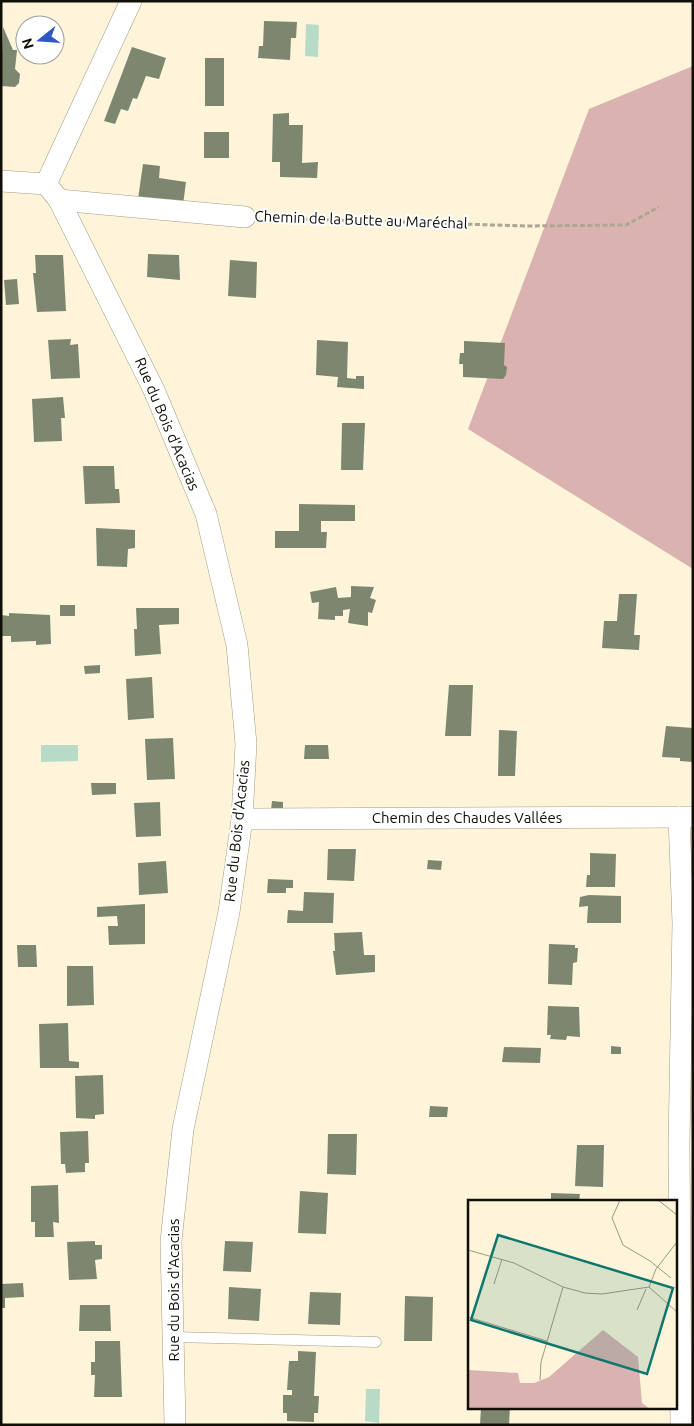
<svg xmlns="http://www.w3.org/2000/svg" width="694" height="1426" viewBox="0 0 694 1426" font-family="Ubuntu,sans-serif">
<rect width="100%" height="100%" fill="#fdf4da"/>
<path fill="#dab3b1" d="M693,66V569L468,429L589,109Z"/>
<g fill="#b8dbc7">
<path d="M306,24L319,25L318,57L305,56Z"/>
<path d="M41,745H78V761L41,762Z"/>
<path d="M366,1389H380L379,1423L365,1421Z"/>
</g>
<g fill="#7d876f">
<path d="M264,21L297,22L296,38H291L290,60L258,58L259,46H263Z"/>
<path d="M3,27L13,50H17L15,69L20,74L19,83L15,87L1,86Z"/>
<path d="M132,47L166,58L159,79L146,76L137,99L133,98L128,111L121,109L115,124L104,121Z"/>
<rect x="205" y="58" width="19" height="48"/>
<path d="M289,113V125H303L302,163L318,162L317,178L280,177V162H272L273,114Z"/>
<rect x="204" y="132" width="25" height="26"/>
<path d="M143,164L160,166L159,178L186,182L183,205L138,199Z"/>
<path d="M148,254L179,255L180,280L147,277Z"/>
<path d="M35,255H63L66,311L37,312L33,273H36Z"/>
<path d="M230,260L257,262L256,298L228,296Z"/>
<path d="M17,279L19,304L6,305L4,280Z"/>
<path d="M71,339L70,345L78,344L80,378L51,379L48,340Z"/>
<path d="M317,340L348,342L347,378L356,379V376H364V389L337,387L338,377L316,375Z"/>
<path d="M464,341L505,343L504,365L507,367L506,375L503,379L463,377V364H459L460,353H464Z"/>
<path d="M63,397L65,418H61L62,441L34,442L32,399Z"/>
<path d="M342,423H365L363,470H341Z"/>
<path d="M83,466H114L115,489H119L120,503L85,504Z"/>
<path d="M299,504L355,505V521H321V532H327L326,548H275V531H299Z"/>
<path d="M96,528L135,530V548L128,549L127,567L97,566Z"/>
<path d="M351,586L374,587L370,598L376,600L372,613L368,612V626L348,623L350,609L343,610V616H335V620L318,619L319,602L312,603L310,592L336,587L338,598L351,597Z"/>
<path d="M619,594H637L634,635H640L639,650L602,648L604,621H617Z"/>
<rect x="60" y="605" width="15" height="11"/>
<path d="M136,608H179V624L159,625L161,654L135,656L134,629H137Z"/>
<path d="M9,613L50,615L51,644L36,645V641L11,642V636H1V615L9,616Z"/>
<path d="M100,665V673L85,674L84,666Z"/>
<path d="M152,677L154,718L128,720L126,679Z"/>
<path d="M449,685H473L471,736H445Z"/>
<path d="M666,726L693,728V762L680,761V758L662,757Z"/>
<path d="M499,730L517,731L515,776H498Z"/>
<path d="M173,738L175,779L147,780L145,739Z"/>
<path d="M305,745H328L329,759H304Z"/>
<path d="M91,783H116V794L92,795Z"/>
<path d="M272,801L283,802V808L281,811H271Z"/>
<path d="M160,802L161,836L136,837L134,803Z"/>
<path d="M328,849H356L354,881L327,880Z"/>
<path d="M590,853L616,854L615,887H586L587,875H590Z"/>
<path d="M428,860L442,861L441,870L427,869Z"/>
<path d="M166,861L168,893L139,895L138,863Z"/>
<path d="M268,879L293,880V888H286V893H267Z"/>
<path d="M304,892L334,893L333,923H287L288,910L303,911Z"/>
<path d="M589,895L621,896V923H587L588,906L579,907L580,897Z"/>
<path d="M145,904V944L109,945L108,926H118L117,916L97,917V907Z"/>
<path d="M362,932L364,955H375V972L336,975L333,951H335L334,933Z"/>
<path d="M549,944L575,945V948H578L577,962L573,963L572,985L548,984Z"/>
<path d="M17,945H36L37,967H18Z"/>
<path d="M67,966H93L94,1005L67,1006Z"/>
<path d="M548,1006L579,1007L580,1037L567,1036L566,1040L550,1039L551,1035H547Z"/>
<path d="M68,1023L69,1061L79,1062V1068H40L39,1024Z"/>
<path d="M611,1046L621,1047V1054H611Z"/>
<path d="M504,1047L541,1048L540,1063L502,1062Z"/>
<path d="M103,1075L104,1114L95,1115V1119L76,1118L75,1076Z"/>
<path d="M430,1106L448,1107L447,1117H429Z"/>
<path d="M88,1131L89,1163H85V1172L66,1173L65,1164H61L60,1132Z"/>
<path d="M328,1134H357L356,1175L327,1174Z"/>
<path d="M577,1145H604L603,1187L575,1186Z"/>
<path d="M58,1185L59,1223L53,1222L54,1237H35V1222H31V1186Z"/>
<path d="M300,1191L328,1193L326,1234L298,1233Z"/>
<path d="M551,1193L580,1194L579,1201H551Z"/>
<path d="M95,1241V1245H102V1259L95,1260L97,1279L69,1280L67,1242Z"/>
<path d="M225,1241L253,1242L251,1272L223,1271Z"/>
<path d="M23,1283L24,1297L5,1298V1308H1V1284Z"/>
<path d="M229,1287L261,1289L259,1321L228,1319Z"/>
<path d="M310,1292L341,1293L340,1325L308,1324Z"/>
<path d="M405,1296L433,1297L432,1341H404Z"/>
<path d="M80,1305H110L111,1331H79Z"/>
<path d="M95,1341H120L122,1397H94L95,1375H91V1362H95Z"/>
<path d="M298,1351L316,1352L314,1396H319L318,1413H314V1422L287,1421V1413H283V1395H292V1390H287L289,1361H298Z"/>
<path d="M481,1407H510L509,1425H480Z"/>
</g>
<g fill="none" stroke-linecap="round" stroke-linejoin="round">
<defs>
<path id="lane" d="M173,1337L376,1342"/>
<g id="street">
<path d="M1,181L46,184"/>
<path d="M46,184L59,200L154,390L206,514L237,645L246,744L242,819L229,912L183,1129L171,1241L175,1425"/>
<path d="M46,184L131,1"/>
<path d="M59,200L245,217"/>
<path d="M679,817L683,923L679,1144L681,1425"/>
<path d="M242,819L693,817"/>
</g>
</defs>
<use href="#lane" stroke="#a49b83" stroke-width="11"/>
<use href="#street" stroke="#a49b83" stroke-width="22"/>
<path stroke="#ada692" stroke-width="3" stroke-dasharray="5 2.5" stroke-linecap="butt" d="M265,218L526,226L626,225L659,207"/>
<use href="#lane" stroke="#fff" stroke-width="10"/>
<use href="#street" stroke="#fff" stroke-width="21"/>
</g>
<g text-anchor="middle" stroke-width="4" stroke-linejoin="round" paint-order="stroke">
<g font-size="15" fill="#110e06" stroke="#fff">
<text transform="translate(361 220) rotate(2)" y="5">Chemin de la Butte au Maréchal</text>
<text transform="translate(167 424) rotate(67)" y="5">Rue du Bois d'Acacias</text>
<text x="467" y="823">Chemin des Chaudes Vallées</text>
<text transform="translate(237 831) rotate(-84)" y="5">Rue du Bois d'Acacias</text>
<text transform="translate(174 1290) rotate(-90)" y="5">Rue du Bois d'Acacias</text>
</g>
</g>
<g transform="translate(468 1200)">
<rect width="209" height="209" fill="#fdf4da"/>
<path d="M135,130L170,157L174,203L182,209H0V170L50,173L52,183H66L81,177Z" fill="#dab3b1"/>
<path fill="none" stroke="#9f9885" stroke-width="1" d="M152,0L144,18L155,45L182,61L203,78M190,0L209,15M0,50L46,63L95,87L117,93L134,94L181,87M26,84L34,59M181,87L188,69L209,42M181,87L209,112M169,110L178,89M0,117L79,141M72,180L73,162L95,87"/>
<path fill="#0f766e" fill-opacity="0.15" stroke="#0f766e" stroke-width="2.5" d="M30,35L205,88L179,174L3,120Z"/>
<rect width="209" height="209" fill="none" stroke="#110e06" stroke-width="2.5"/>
</g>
<rect width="694" height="1426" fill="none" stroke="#110e06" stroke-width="5"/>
<g transform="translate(40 40) rotate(253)"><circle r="24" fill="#ffffff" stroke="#a09f9b"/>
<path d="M0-4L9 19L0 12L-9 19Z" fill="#2f57c6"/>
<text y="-8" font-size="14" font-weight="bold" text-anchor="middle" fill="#110e06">N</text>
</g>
</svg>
